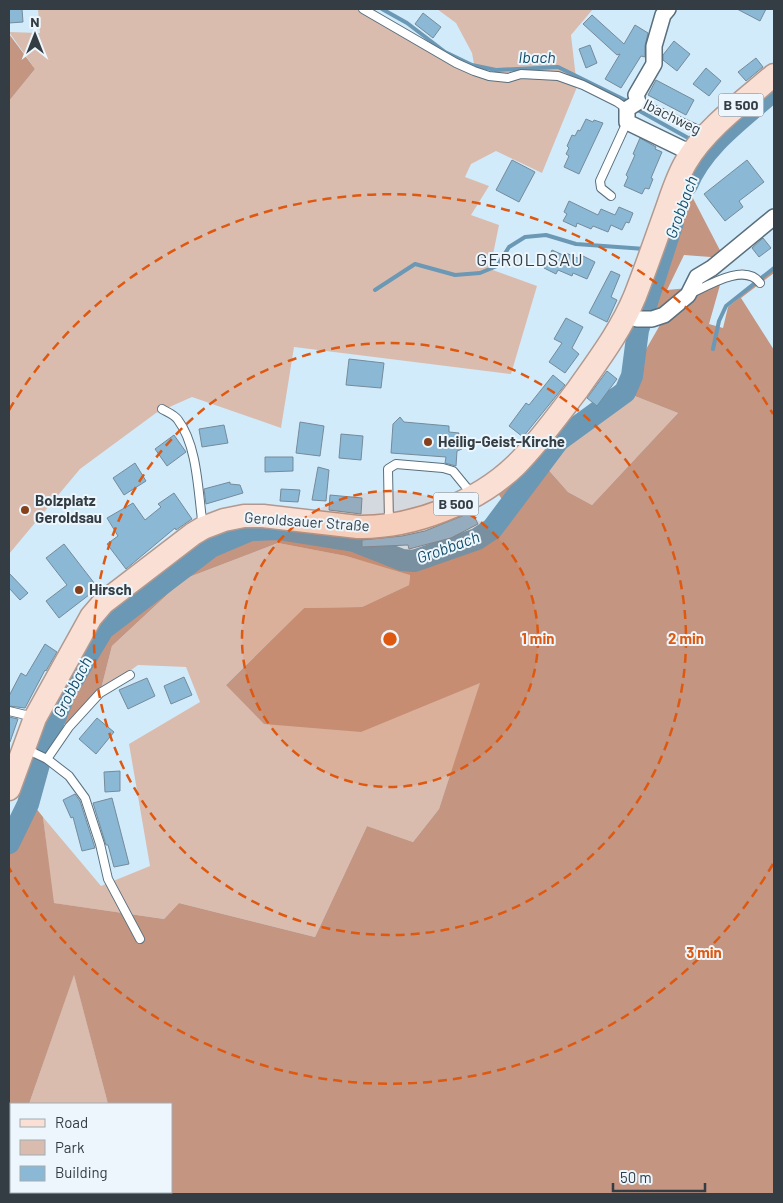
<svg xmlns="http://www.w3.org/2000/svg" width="783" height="1203" viewBox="0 0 783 1203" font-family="Barlow,sans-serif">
<rect width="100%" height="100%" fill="#d2ebfb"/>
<g fill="#dabcaf">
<path d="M38,9H373L456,63L506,77L474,64L472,53L456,23L437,9H593L571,35L577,87L542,173L496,151L471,164L465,177L489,186L471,215L499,225L490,269L537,286L511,374L294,347L281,428L192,397L156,413L80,469L9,554V101L35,69L9,32L40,33Z"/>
<path d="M622,391L678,413L592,505L568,492L538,458L563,433Z"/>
<path d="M278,543L346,556L410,574L409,585L362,607L304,608L226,685L481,683L439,809L413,842L367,826L315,937L179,903L164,919L53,903L43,817L101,886L150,866L129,744L200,702L186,667L138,665L100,693L112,646L184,579Z"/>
<path d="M74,974L108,1104H29Z"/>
<path d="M11,1155V1192H131L132,1194H9V1163Z"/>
</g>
<g fill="#c49580">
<path d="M9,34L35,69L9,101Z"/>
<path d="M683,179L724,258L684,255L667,290L720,285L709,324L723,328L728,307L774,269V273L741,298L774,350V1194H132V1192H171V1104H108L74,975L29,1104H11V1155L9,1163V826L31,802L43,817L54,903L164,919L179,903L315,937L367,826L413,842L439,809L480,683L361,732L264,724L226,685L304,608L362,607L409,585L410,575L346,556L278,543L184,579L112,646L100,693L69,727L58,719L87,661L98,617L164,566L221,527L257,524L360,538L380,549L412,557L487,529L506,506L496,490L538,458L568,492L592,505L678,413L622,391L660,325L638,304Z"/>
</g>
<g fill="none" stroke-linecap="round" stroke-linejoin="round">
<g stroke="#6b98b4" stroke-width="4">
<path d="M382,9L407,23L445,52L472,65L496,70L558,67L629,102"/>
<path d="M636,109L690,139"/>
<path d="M375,290L415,264L455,275L480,273L497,266L509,247L525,237L546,235L576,244L645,249"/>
<path d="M713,349L719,321L726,306L774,268"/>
</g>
<g stroke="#6b98b4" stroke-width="22">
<path d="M687,185C703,145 743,118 774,90"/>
<path d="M9,843L28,804L44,746L66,691L103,629L211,547L251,530L278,529L354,541L402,560L414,561L477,539L492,529L559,440L625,392L632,376L638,330L673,222"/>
</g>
</g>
<g fill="#8ab8d5" stroke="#758b9a">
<path d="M9,9H22L23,22L9,23Z"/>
<path d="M737,9H766L760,21Z"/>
<path d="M423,13L441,27L433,38L415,24Z"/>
<path d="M592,15L624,44L635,25L648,33L645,46V57L641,56L621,88L605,79L620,54L617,55L583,24Z"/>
<path d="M674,41L690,54L677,71L663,60V55Z"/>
<path d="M590,45L597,63L586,68L579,49Z"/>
<path d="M756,58L763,67L746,81L738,72Z"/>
<path d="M706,68L721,81L709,96L693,84Z"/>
<path d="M656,80L694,100L686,115L648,95Z"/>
<path d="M586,119L593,122L594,120L603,123L579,174L564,167L569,156L566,154L569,148L567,146L572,135L575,136L578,130L580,131Z"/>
<path d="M640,138L656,147L655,149L662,152L651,178L653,179L649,189L645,188L642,194L624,186L628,177L626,175L635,155L633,154Z"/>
<path d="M512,160L535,172L519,202L496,190Z"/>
<path d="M747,160L764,182L739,201L743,207L725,221L704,194Z"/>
<path d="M569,201L598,215L601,209L615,215L619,207L633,213L629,223L626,222L622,230L611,225L608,232L593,226L591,229L577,223L576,227L563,221L567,214L564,212Z"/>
<path d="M763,238L771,248L759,257L752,248Z"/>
<path d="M552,250L565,256L566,253L580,259L581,255L595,262L587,279L573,273L572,276L558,270L556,274L544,268Z"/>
<path d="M611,271L620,275L611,297L617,300L607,322L589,313Z"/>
<path d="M566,318L583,327L572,348L579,354L565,373L549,362L562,343L554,339Z"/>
<path d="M349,359L384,363L381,388L346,385Z"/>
<path d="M607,371L617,379L597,406L587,398Z"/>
<path d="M553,375L565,385L523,437L509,426L526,403L529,405Z"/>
<path d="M400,417L404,422L449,426V432L459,433L458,435L464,440V443L462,449L457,451L456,466L445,463L446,457L391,453L393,424Z"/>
<path d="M300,422L324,426L320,456L296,453Z"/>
<path d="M224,425L228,443L202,447L199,429Z"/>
<path d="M341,434L363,436L361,460L339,458Z"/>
<path d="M174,435L186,452L167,466L155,449Z"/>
<path d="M265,457H293V471L265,472Z"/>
<path d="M135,463L146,481L124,495L113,478Z"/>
<path d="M318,467L329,470L326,501L312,500Z"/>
<path d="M230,482V484L240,485L243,493L206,504L204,489Z"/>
<path d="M281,489L300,490L298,502L280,501Z"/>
<path d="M174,493L192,519L176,530L175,528L126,569L107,544L118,536L107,518L133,503L145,520L161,507L158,504Z"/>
<path d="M330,495L362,498L361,514L329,510Z"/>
<path d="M472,512L478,524L451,538L409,549L408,545L362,547V540L402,536L425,531Z"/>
<path d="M64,544L98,588L59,618L46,601L67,585L46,558Z"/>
<path d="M9,573L28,593L20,600L9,588Z"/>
<path d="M45,644L57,652L46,671L45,670L25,708L9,706V696L21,673L26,676Z"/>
<path d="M184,677L192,695L171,704L164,686Z"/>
<path d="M147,678L155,696L128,709L119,690Z"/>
<path d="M9,717L18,719L10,742H9Z"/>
<path d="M97,718L114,732L96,754L79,739Z"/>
<path d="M120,771V791L105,792L104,772Z"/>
<path d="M75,794L80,801L95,848L82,851L73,817L71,818L63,800Z"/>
<path d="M112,798L129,864L114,867L108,845H106L93,803Z"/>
</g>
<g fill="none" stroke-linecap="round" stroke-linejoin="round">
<defs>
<g id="lane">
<path d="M363,9L456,63L474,71L489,76L508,78L521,74L558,76L583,85L617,102L627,109"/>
<path d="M638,102L705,133"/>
<path d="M611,196L601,188L600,181L627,122"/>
<path d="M690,294C707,286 745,262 760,283"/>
<path d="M162,409C167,412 175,415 178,420C198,446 198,494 203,527"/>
<path d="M389,522L388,469L396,464L443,468L453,471L471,493"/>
<path d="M9,711L34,717"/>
<path d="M26,749L47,759L69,776L85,798L100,844L108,879L140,939"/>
<path d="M47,759L69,727L100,693L130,675"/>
</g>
<g id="street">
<path d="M668,9L663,15L654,46V64L636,95L638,102L627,109V122L691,153"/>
<path d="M627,314L637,319H652L664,315L688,295L697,277L712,268L774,217"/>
</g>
<path id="primary" d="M9,789L35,718L91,617L103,603L193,534L203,528L224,520L244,516H263L358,527C412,528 477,503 516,465C539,442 558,415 578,389C599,359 621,330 635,296C646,268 656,239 666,211C672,194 677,177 686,162C705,129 745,100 774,75"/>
</defs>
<use href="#lane" stroke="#596f7d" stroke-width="10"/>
<use href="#street" stroke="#596f7d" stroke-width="18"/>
<use href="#primary" stroke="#b2998f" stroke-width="25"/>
<use href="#lane" stroke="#fff" stroke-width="8"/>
<use href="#street" stroke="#fff" stroke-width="15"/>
<use href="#primary" stroke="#fae0d4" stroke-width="22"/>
</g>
<circle cx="390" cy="639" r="148" fill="#df580f" fill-opacity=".12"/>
<g fill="none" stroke="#df580f" stroke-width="2.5" stroke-dasharray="9 6">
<circle cx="390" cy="639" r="148"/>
<circle cx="390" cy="639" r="296"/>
<path d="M773 864A444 444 0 0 1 9 868M9 410A444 444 0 0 1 773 414"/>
</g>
<g fill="#87401c" stroke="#ecf6fc" stroke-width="2">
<circle cx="428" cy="442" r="5"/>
<circle cx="25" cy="510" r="5"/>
<circle cx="79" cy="590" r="5"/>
</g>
<g text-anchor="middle" stroke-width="4" stroke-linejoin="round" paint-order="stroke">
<g fill="#ecf6fc" stroke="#6a747a" stroke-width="1">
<rect x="718.5" y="93.5" width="45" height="23" rx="4"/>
<rect x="433.5" y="492.5" width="45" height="23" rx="4"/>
</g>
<g font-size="14" font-weight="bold" fill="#333d43">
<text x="741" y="110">B 500</text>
<text x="456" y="509">B 500</text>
</g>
<g font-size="15" fill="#333d43" stroke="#ecf6fc">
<text transform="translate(672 117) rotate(26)" y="5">Ibachweg</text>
<text transform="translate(307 522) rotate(4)" y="5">Geroldsauer Straße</text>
</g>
<g font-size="15" font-weight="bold" fill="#333d43" stroke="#ecf6fc" text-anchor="start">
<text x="438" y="447">Heilig-Geist-Kirche</text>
<text x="35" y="506">Bolzplatz<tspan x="35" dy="17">Geroldsau</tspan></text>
<text x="89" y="595">Hirsch</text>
</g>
<g font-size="16" font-style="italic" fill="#124c69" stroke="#ecf6fc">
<text x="537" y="63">Ibach</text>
<text transform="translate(681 207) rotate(-70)" y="6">Grobbach</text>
<text transform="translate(448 547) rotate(-20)" y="6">Grobbach</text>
<text transform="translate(72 687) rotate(-63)" y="6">Grobbach</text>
</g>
<g font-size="18" letter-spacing="1" fill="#333d43" stroke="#ecf6fc">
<text x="530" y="266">GEROLDSAU</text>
</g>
</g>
<circle cx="390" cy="639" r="8" fill="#df580f" stroke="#ecf6fc" stroke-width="2.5"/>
<g font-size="15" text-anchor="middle" font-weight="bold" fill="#df580f" stroke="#ecf6fc" stroke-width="4" stroke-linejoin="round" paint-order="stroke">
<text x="538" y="644">1 min</text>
<text x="686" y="644">2 min</text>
<text x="704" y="958">3 min</text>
</g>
<rect width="783" height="1203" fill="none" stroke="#333d43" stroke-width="20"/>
<rect x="10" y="1103" width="162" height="90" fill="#ecf6fc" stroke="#a2acb2"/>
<rect x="20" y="1119" width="25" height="8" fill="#fae0d4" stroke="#a2acb2"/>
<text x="55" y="1128" font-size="15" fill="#333d43">Road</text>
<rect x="20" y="1140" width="25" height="15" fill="#dabcaf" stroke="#a2acb2"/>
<text x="55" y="1153" font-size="15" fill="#333d43">Park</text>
<rect x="20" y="1166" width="25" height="15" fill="#8ab8d5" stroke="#a2acb2"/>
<text x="55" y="1178" font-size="15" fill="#333d43">Building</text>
<g transform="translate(35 35)" stroke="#ecf6fc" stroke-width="4" paint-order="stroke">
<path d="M0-4L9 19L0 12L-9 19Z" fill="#333d43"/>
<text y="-8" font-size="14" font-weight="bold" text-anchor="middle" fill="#333d43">N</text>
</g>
<path d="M613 1183v8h92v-8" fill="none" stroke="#333d43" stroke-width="2.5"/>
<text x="620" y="1183" font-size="15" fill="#333d43" stroke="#ecf6fc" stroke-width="4" paint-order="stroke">50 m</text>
</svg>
